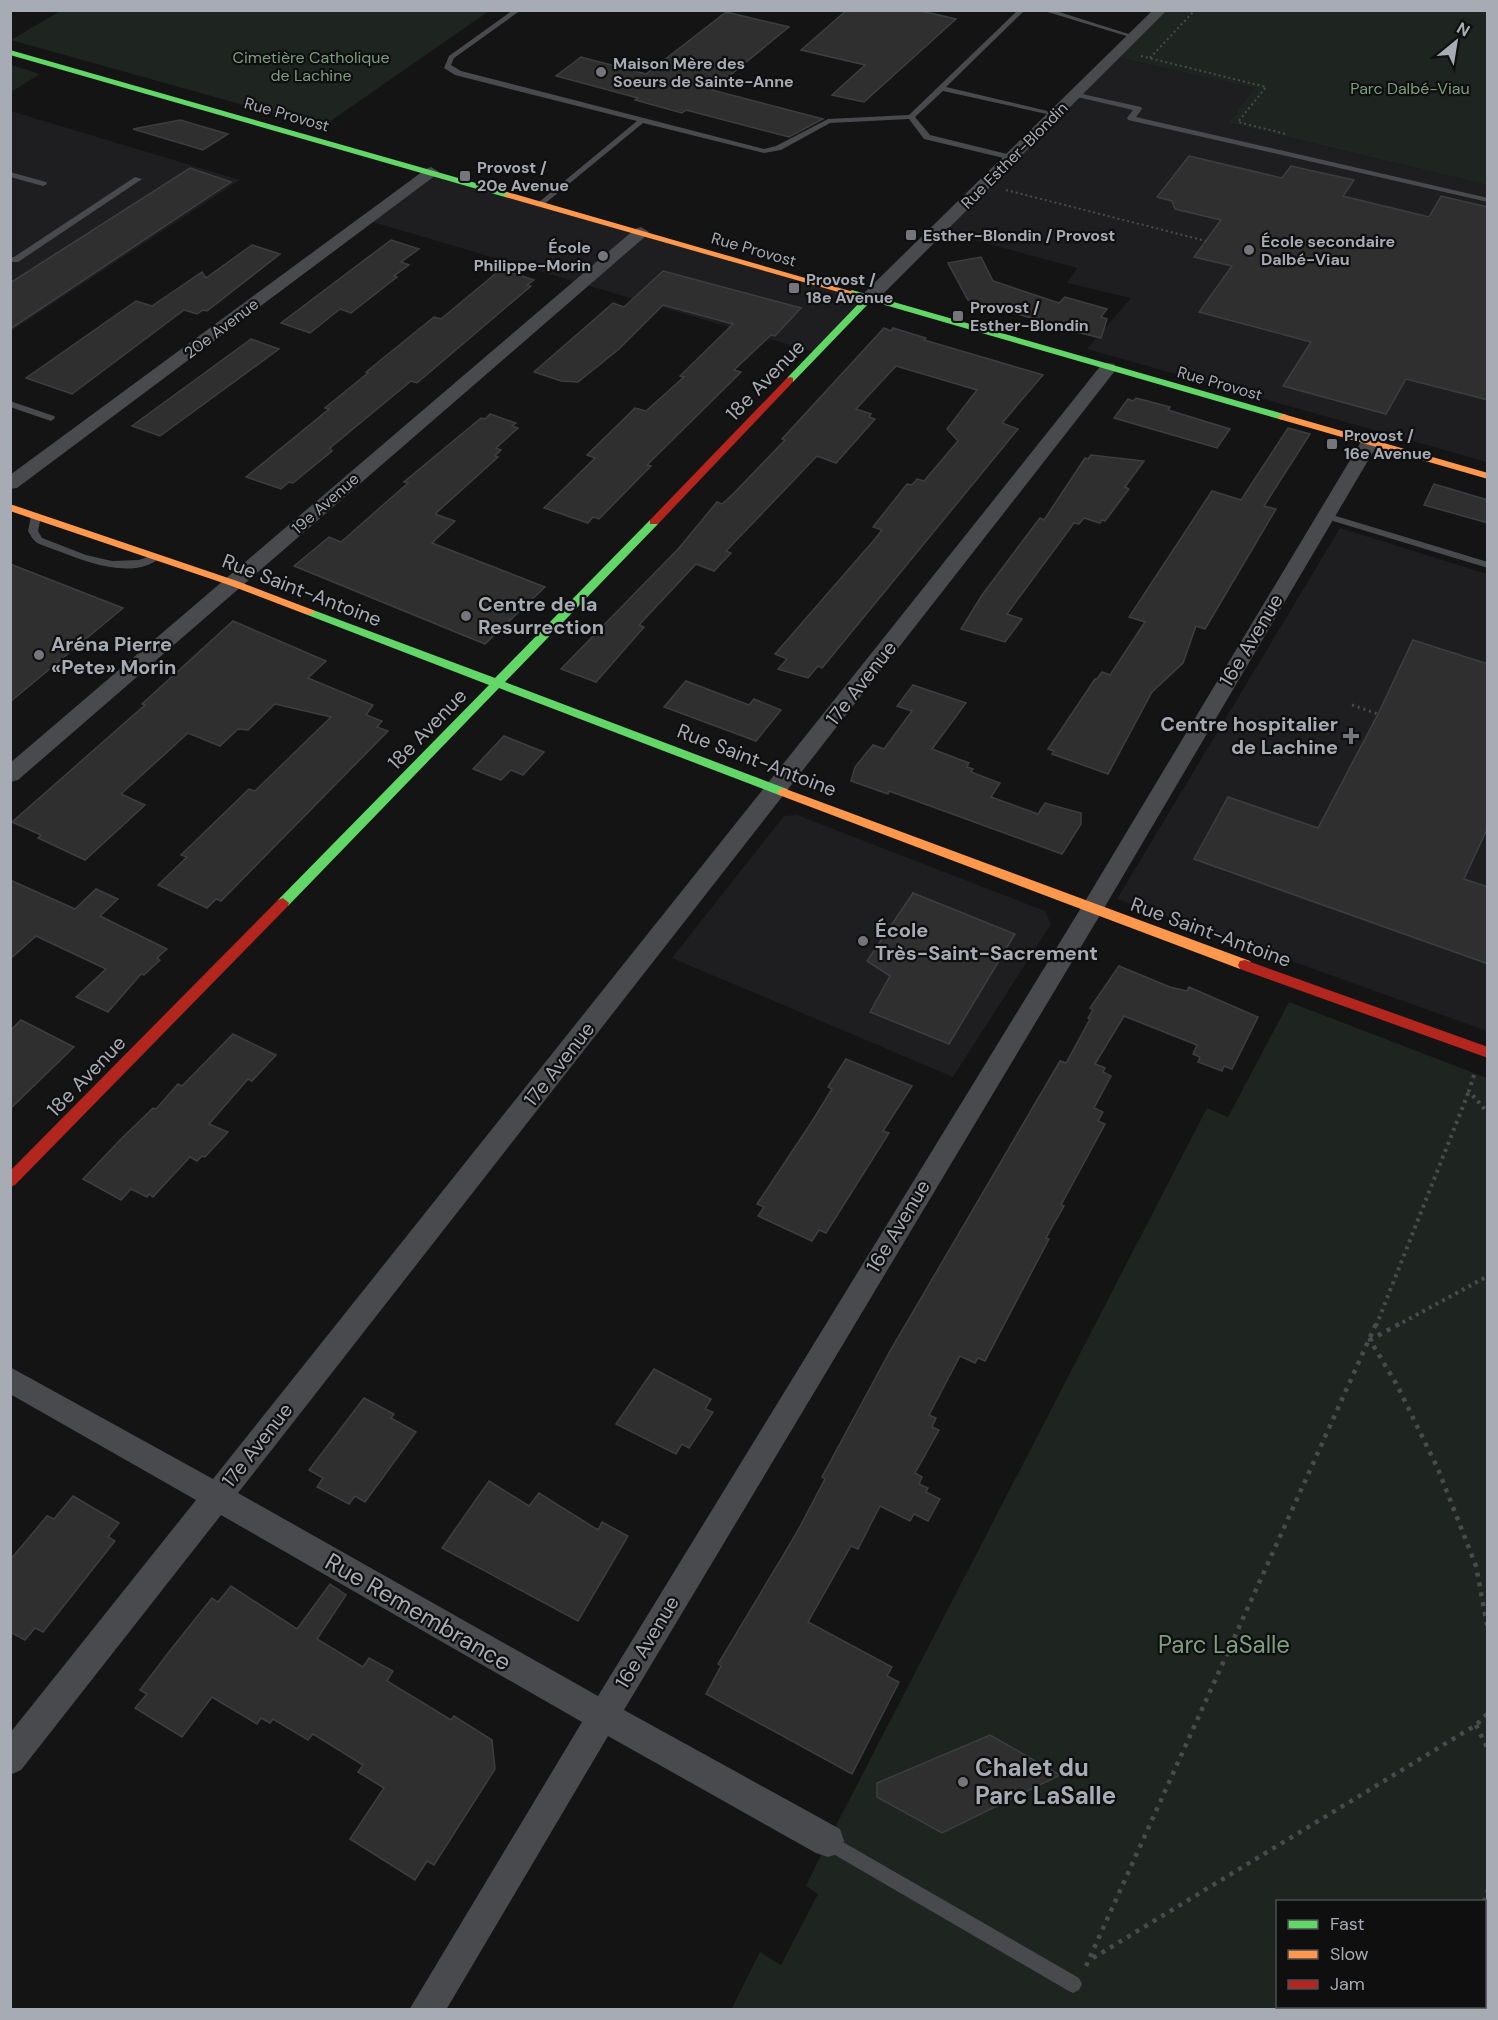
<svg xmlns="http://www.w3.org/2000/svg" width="1498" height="2020" viewBox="0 0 1498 2020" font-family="'DM Sans',sans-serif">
<rect width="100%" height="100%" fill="#141415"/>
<g fill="#1e1e20">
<path d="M1114,57L1256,88L1228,123L1487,185V462L1087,349L1131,298L1067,283L1077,268L945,232Z"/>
<path d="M11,111L240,180L11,331Z"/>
<path d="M431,172L867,300L817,353L366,220Z"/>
<path d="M1340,528L1487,574V1031L1117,899Z"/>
<path d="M797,815L1045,911L1051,924L953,1077L672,958L784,816Z"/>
</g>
<g fill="#1e241f" fill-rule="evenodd">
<path d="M60,11V10L489,11L322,127L11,40Z"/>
<path d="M1161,11H1487V185L1228,123L1255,88L1114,57Z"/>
<path d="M11,65L40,74L11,92Z"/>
<path d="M1289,1002L1487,1078V2009L731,2010L760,1952L781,1965L818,1894L806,1886L828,1841L1207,1108L1228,1117ZM1278,1902H1484V2006H1278Z"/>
</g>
<g fill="#2f2f30" stroke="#3d3e41" stroke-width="1.5">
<path d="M847,10H917L956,19L864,102L832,95L865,65L801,50Z"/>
<path d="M726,12L789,27L712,90L823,119L789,137L686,110L682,113L635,100L638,98L556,76L581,57L646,74Z"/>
<path d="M180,120L228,134L203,150L133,129Z"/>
<path d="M1189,156L1282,178L1291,166L1354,180L1343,196L1429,217L1441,196L1488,207V400L1406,379L1386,414L1283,386L1311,342L1199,312L1232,266L1194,257L1221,220L1175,209L1172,201L1157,197Z"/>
<path d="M190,168L231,182L10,329V283Z"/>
<path d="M391,240L419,249L401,262L409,265L394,276L397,277L351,313L340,309L310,333L281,323Z"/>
<path d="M252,245L280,254L207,311L203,310L197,314L184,310L72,394L26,378L136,301L152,306L202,272L206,278Z"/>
<path d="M981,257L993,281L1059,303L1065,297L1107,309L1101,317L1107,319L1101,338L1044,324L1042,321L968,300L948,263Z"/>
<path d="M501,269L534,280L527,285L531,286L417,383L411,381L330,448L332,451L293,483L289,482L281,489L246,477L329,409L325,408L368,373L366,372L434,317L441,319Z"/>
<path d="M663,271L801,308L775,336L771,335L734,370L741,372L647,465L651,466L599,519L593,517L588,523L544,508L595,458L587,455L635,408L646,411L684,377L680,376L733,324L663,305L619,349L578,382L561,381L534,372L613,303L624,307Z"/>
<path d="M884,328L891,331L893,328L926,338L924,340L1043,375L1002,423L1018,429L822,668L818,666L808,678L778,669L787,659L775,654L875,539L882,530L873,527L907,484L912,485L917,479L924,481L958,441L947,429L977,390L896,366L856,409L871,414L869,417L875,419L836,463L817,456L726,551L731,553L714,571L696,564L639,625L644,627L596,682L561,669L679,548L717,502L722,504L733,494L785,440L782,439Z"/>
<path d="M251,339L279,349L160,436L132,426Z"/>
<path d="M1136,398L1170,407L1168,410L1230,429L1217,448L1114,418L1128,399L1133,401Z"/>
<path d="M490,414L516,423L512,426L518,428L496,448L501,450L495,456L498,457L435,514L455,521L432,543L545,587L485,644L294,566L329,537L341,542L408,483L404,482L481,418L485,419Z"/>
<path d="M1288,428L1310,434L1264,506L1276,509L1205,629L1196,626L1183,663L1152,692L1108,774L1052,754L1054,751L1048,749L1095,679H1097L1102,672L1110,675L1145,622L1129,617L1212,491L1241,500Z"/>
<path d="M1091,455L1144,461L1125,487L1129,489L1105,521L1102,520L1100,523L1084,518L1079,524L1074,523L1007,614L1022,619L1005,642L961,629L982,595L1040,518L1044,520L1085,458L1088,459Z"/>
<path d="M1434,484L1488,500V523L1424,505Z"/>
<path d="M10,564L123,608L10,702Z"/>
<path d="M233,621L326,661L308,678L373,705L366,715L382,721L377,727L388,731L221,901L216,899L207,908L158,885L187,857L181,855L249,789L255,791L331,717L275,704L248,730L238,729L220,746L188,733L121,794L145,805L85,860L38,838L41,835L12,822L145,705L142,704Z"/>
<path d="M1413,640L1488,664V827L1464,879L1488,887V964L1194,859L1228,797L1318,828L1378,714Z"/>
<path d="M686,681L749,705L754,699L781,710L756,741L664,707Z"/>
<path d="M913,685L966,703L932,749L969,763L967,767L973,769L971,772L1000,783L991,797L1038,814L1045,803L1081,813V824L1062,854L889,791L888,794L851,781L855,767L873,745L884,749L912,711L897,706Z"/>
<path d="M504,736L544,752L523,775L511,770L501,780L473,769Z"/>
<path d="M10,880L75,909L96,889L118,899L100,916L167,949L157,958L160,960L144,975L141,974L108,1012L76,997L106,969L36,936L10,959Z"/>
<path d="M913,893L1015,934L949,1044L870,1012L890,976L867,961Z"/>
<path d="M1119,966L1170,987L1187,991L1189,987L1258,1017L1232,1069L1224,1066L1222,1071L1198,1062L1200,1057L1193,1054L1197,1045L1124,1016L1095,1064L1105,1068L1103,1072L1111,1076L1094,1108L1103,1112L1098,1121L1105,1124L1061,1205L1064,1206L1046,1238L1049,1239L985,1361L978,1358L975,1363L960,1356L929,1415L936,1418L932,1427L939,1430L915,1473L922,1477L919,1484L928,1488L926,1492L940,1499L928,1521L914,1514L910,1521L880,1506L858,1549L851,1546L808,1622L892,1667L887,1676L899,1682L852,1774L706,1694L721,1666L718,1664L796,1534L825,1479L822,1477L890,1351L1060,1061L1066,1063L1090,1019L1088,1018L1093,1010L1090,1008Z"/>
<path d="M21,1020L74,1047L10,1109V1031Z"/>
<path d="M233,1034L276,1055L252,1081L248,1079L209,1124L228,1132L205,1157L202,1156L197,1161L190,1157L153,1197L149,1194L147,1197L131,1189L121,1200L83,1179L121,1139L153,1108L156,1109L178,1084L182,1086Z"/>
<path d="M846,1059L912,1086L883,1131L889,1133L826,1233L819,1230L812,1241L758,1216L764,1207L757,1204L811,1123L832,1089L828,1087Z"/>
<path d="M654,1369L711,1399L705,1409L713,1412L689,1448L682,1444L676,1454L616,1424Z"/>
<path d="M364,1398L394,1414L391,1418L416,1432L365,1502L355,1496L349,1504L317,1487L323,1478L309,1470Z"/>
<path d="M489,1481L529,1506L539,1493L598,1530L602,1522L628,1536L578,1621L442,1548Z"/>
<path d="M73,1496L119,1523L108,1537L115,1541L43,1632L35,1628L25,1640L10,1632V1560L47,1516L54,1519Z"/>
<path d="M330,1584L346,1595L317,1639L363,1667L369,1658L393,1671L387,1681L451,1720L454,1716L492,1740L495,1769L434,1865L427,1861L415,1880L350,1839L384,1788L358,1772L363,1765L313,1734L308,1740L273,1719L270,1723L261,1718L257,1724L212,1697L182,1737L135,1708L147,1694L140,1690L172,1648L212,1598L218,1602L231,1586L297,1629Z"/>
<path d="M990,1735L1060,1775L942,1833L877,1797V1783Z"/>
</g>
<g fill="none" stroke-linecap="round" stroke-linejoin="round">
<g stroke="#4a4b4e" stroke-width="2" stroke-dasharray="2 3" stroke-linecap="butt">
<path d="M1141,56L1266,87L1238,122L1286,134"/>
<path d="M1150,58L1195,10"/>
<path d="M1006,190L1206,241"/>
</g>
<path stroke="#4a4b4e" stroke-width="3" stroke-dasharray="2 4" stroke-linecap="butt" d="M1352,705L1378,714"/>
<g stroke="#4a4b4e" stroke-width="4" stroke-dasharray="3 4.5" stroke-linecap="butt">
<path d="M1474,1075L1469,1091L1488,1113"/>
<path d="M1376,1326L1469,1091"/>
<path d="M1396,1326L1488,1276"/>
</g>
<g stroke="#4a4b4e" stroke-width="4.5" stroke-dasharray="4 6" stroke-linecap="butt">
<path d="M1399,1324L1370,1340L1397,1385L1438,1469L1476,1566L1488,1630"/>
<path d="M1476,1725L1488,1749"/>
<path d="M1484,1902L1488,1890"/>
<path d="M1093,1958L1476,1725L1488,1713"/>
<path d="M1086,1966L1376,1324"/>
<path d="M1484,1976V2010"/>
</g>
<g fill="#494a4d" fill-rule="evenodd">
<path d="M513,10H521L454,58L451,65L461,71L764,149L776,146L828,119L909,115L1018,10H1025L946,87L1060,114L1056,116L943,91L915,117L930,135L1015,156V160H1012L924,139L909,119L830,123L781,150L764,153L643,123L542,206H539V202L637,121L455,75L444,68L449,56Z"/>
<path d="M1041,10H1053L1138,37L1133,38Z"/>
<path d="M1073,92L1141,107L1142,109L1136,117L1488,198V202L1128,120L1127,118L1133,110L1073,96Z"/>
<path d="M10,172L46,182L47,184L43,186L10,177Z"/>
<path d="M135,177L142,179L18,262H10V257H14Z"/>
<path d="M10,401L54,416L55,418L51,421L10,407Z"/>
<path d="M36,513L41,516L38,531L42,538L86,555L112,561L139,560L156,554L161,557C133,581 88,562 58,551C52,548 42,546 36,542C33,540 30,534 28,531L31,516Z"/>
<path d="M1326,513L1488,562V568L1323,518V514Z"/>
<path d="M829,1834L1079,1978L1082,1984L1079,1990L1073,1993L1067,1990L823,1848L821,1842L823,1836Z"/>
</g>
<g fill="#494a4d" fill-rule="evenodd">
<path d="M1153,10H1167L873,304H861L859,300L861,296Z"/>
<path d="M431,167L439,172L436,175L17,488L10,489V475L426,169Z"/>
<path d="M641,227L649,232L647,235L18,780L10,782V763L635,229Z"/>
<path d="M1108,363L1114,364L1117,368L1114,372L238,1493L598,1696L1084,903L1361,442L1364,438H1376L1379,442L1100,915L624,1710L840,1829L844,1841L840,1853L828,1857L816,1853L608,1736L446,2010H409L582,1722L221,1515L21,1770L10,1775V1733L196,1500L10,1394V1367L213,1479L1102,364Z"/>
</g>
<g fill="#63d668" fill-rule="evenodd">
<path d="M10,50L511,193L512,195L505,197L10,55Z"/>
<path d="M852,290L1287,415L1288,417L1283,420L1279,419L871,301L793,382H787V378L863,299L849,295L847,293Z"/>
<path d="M654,519L659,522L658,524L505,682L787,789L789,792L787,795H779L499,688L288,906H278L277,903L278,900L489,685L305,614V610H313L495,678L650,520Z"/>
</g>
<g fill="#ff974d" fill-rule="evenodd">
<path d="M505,193H511L857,293L849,295L505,197Z"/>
<path d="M1283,414L1488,473V479L1279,419L1278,417Z"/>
<path d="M10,504L237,581L313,610L315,612L313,614H305L229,585L10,511Z"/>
<path d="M783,788L1250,961L1252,965L1250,969H1240L779,795L777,792Z"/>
</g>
<g fill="#b3261e" fill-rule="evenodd">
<path d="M790,377L793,378V382L658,524H650V520L787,378Z"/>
<path d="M283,898L289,903L288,906L15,1185L10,1187V1171L278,900Z"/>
<path d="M1245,960L1488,1047V1058L1240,969L1238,965L1240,961Z"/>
</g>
</g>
<g fill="#74767c" stroke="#0f0f10" stroke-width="2">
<circle cx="601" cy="72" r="6"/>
<rect x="459" y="170" width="12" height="12" rx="3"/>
<rect x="905" y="229" width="12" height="12" rx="3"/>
<circle cx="1249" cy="250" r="6"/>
<circle cx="603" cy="256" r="6"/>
<rect x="788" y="282" width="12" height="12" rx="3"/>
<rect x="952" y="310" width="12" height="12" rx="3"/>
<rect x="1326" y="438" width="12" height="12" rx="3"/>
<circle cx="466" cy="616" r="6"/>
<circle cx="39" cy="655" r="6"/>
<path d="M1348 727h6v6h6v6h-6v6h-6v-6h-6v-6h6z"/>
<circle cx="863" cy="941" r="6"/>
<circle cx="963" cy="1782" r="6"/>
</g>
<g text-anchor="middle" stroke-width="4.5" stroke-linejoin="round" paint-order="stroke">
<g font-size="16" fill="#7f9d80" stroke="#0f0f10">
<text x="311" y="63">Cimetière Catholique<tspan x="311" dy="18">de Lachine</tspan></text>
<text x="1410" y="94">Parc Dalbé-Viau</text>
</g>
<g font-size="16" font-weight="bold" fill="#a7abb4" stroke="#0f0f10" text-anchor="start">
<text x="613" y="69">Maison Mère des<tspan x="613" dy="18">Soeurs de Sainte-Anne</tspan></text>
<text x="477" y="173">Provost /<tspan x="477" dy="18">20e Avenue</tspan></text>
<text x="923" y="241">Esther-Blondin / Provost</text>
<text x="1261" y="247">École secondaire<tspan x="1261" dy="18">Dalbé-Viau</tspan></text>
<text x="591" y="253" text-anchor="end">École<tspan x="591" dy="18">Philippe-Morin</tspan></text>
<text x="806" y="285">Provost /<tspan x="806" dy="18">18e Avenue</tspan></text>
<text x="970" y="313">Provost /<tspan x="970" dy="18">Esther-Blondin</tspan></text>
<text x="1344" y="441">Provost /<tspan x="1344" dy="18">16e Avenue</tspan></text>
</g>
<g font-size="16" fill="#a7abb4" stroke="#0f0f10">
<text transform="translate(287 114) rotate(16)" y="6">Rue Provost</text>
<text transform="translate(1014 155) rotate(-45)" y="6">Rue Esther-Blondin</text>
<text transform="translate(754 249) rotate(16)" y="6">Rue Provost</text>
<text transform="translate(221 328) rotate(-37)" y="6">20e Avenue</text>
<text transform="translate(1220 383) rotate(16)" y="6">Rue Provost</text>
<text transform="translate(325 503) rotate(-41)" y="6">19e Avenue</text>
</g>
<g font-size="20" fill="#a7abb4" stroke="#0f0f10">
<text transform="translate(765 380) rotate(-46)" y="7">18e Avenue</text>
<text transform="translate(302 590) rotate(21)" y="7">Rue Saint-Antoine</text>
<text transform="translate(1251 640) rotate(-59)" y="7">16e Avenue</text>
<text transform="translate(861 683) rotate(-52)" y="7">17e Avenue</text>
<text transform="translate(427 729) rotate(-46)" y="7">18e Avenue</text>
<text transform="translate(757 760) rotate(21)" y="7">Rue Saint-Antoine</text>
<text transform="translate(1211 932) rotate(20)" y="7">Rue Saint-Antoine</text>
<text transform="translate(559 1064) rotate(-52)" y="7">17e Avenue</text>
<text transform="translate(86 1076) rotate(-46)" y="7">18e Avenue</text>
<text transform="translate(898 1226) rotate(-59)" y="7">16e Avenue</text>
<text transform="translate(257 1445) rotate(-52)" y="7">17e Avenue</text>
<text transform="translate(647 1642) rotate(-59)" y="7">16e Avenue</text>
</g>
<g font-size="20" font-weight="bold" fill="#a7abb4" stroke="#0f0f10" text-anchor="start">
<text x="478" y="611">Centre de la<tspan x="478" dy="23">Resurrection</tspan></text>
<text x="51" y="651">Aréna Pierre<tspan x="51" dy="23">«Pete» Morin</tspan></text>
<text x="1338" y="731" text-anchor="end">Centre hospitalier<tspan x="1338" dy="23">de Lachine</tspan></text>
<text x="875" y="937">École<tspan x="875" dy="23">Très-Saint-Sacrement</tspan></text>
</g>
<g font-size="24" fill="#a7abb4" stroke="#0f0f10">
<text transform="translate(418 1612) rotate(30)" y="8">Rue Remembrance</text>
</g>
<g font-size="24" fill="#7f9d80" stroke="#0f0f10">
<text x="1224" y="1653">Parc LaSalle</text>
</g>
<g font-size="24" font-weight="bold" fill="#a7abb4" stroke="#0f0f10" text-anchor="start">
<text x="975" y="1776">Chalet du<tspan x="975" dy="28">Parc LaSalle</tspan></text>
</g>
</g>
<rect width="1498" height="2020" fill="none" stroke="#a7abb4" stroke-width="24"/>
<rect x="1276" y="1900" width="210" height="108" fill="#0f0f10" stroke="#4c4d52" stroke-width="1.5"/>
<rect x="1288" y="1920" width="30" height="9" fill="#63d668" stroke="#4c4d52" stroke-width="1.5"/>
<text x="1330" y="1930" font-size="18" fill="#a7abb4">Fast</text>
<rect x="1288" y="1950" width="30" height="9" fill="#ff974d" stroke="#4c4d52" stroke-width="1.5"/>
<text x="1330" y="1960" font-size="18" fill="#a7abb4">Slow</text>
<rect x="1288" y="1980" width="30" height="9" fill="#b3261e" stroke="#4c4d52" stroke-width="1.5"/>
<text x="1330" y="1990" font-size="18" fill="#a7abb4">Jam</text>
<g transform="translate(1456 42) rotate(30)" stroke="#0f0f10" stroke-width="4.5" paint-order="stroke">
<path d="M0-4.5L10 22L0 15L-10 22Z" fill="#a7abb4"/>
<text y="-9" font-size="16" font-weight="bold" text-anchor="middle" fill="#a7abb4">N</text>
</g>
</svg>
